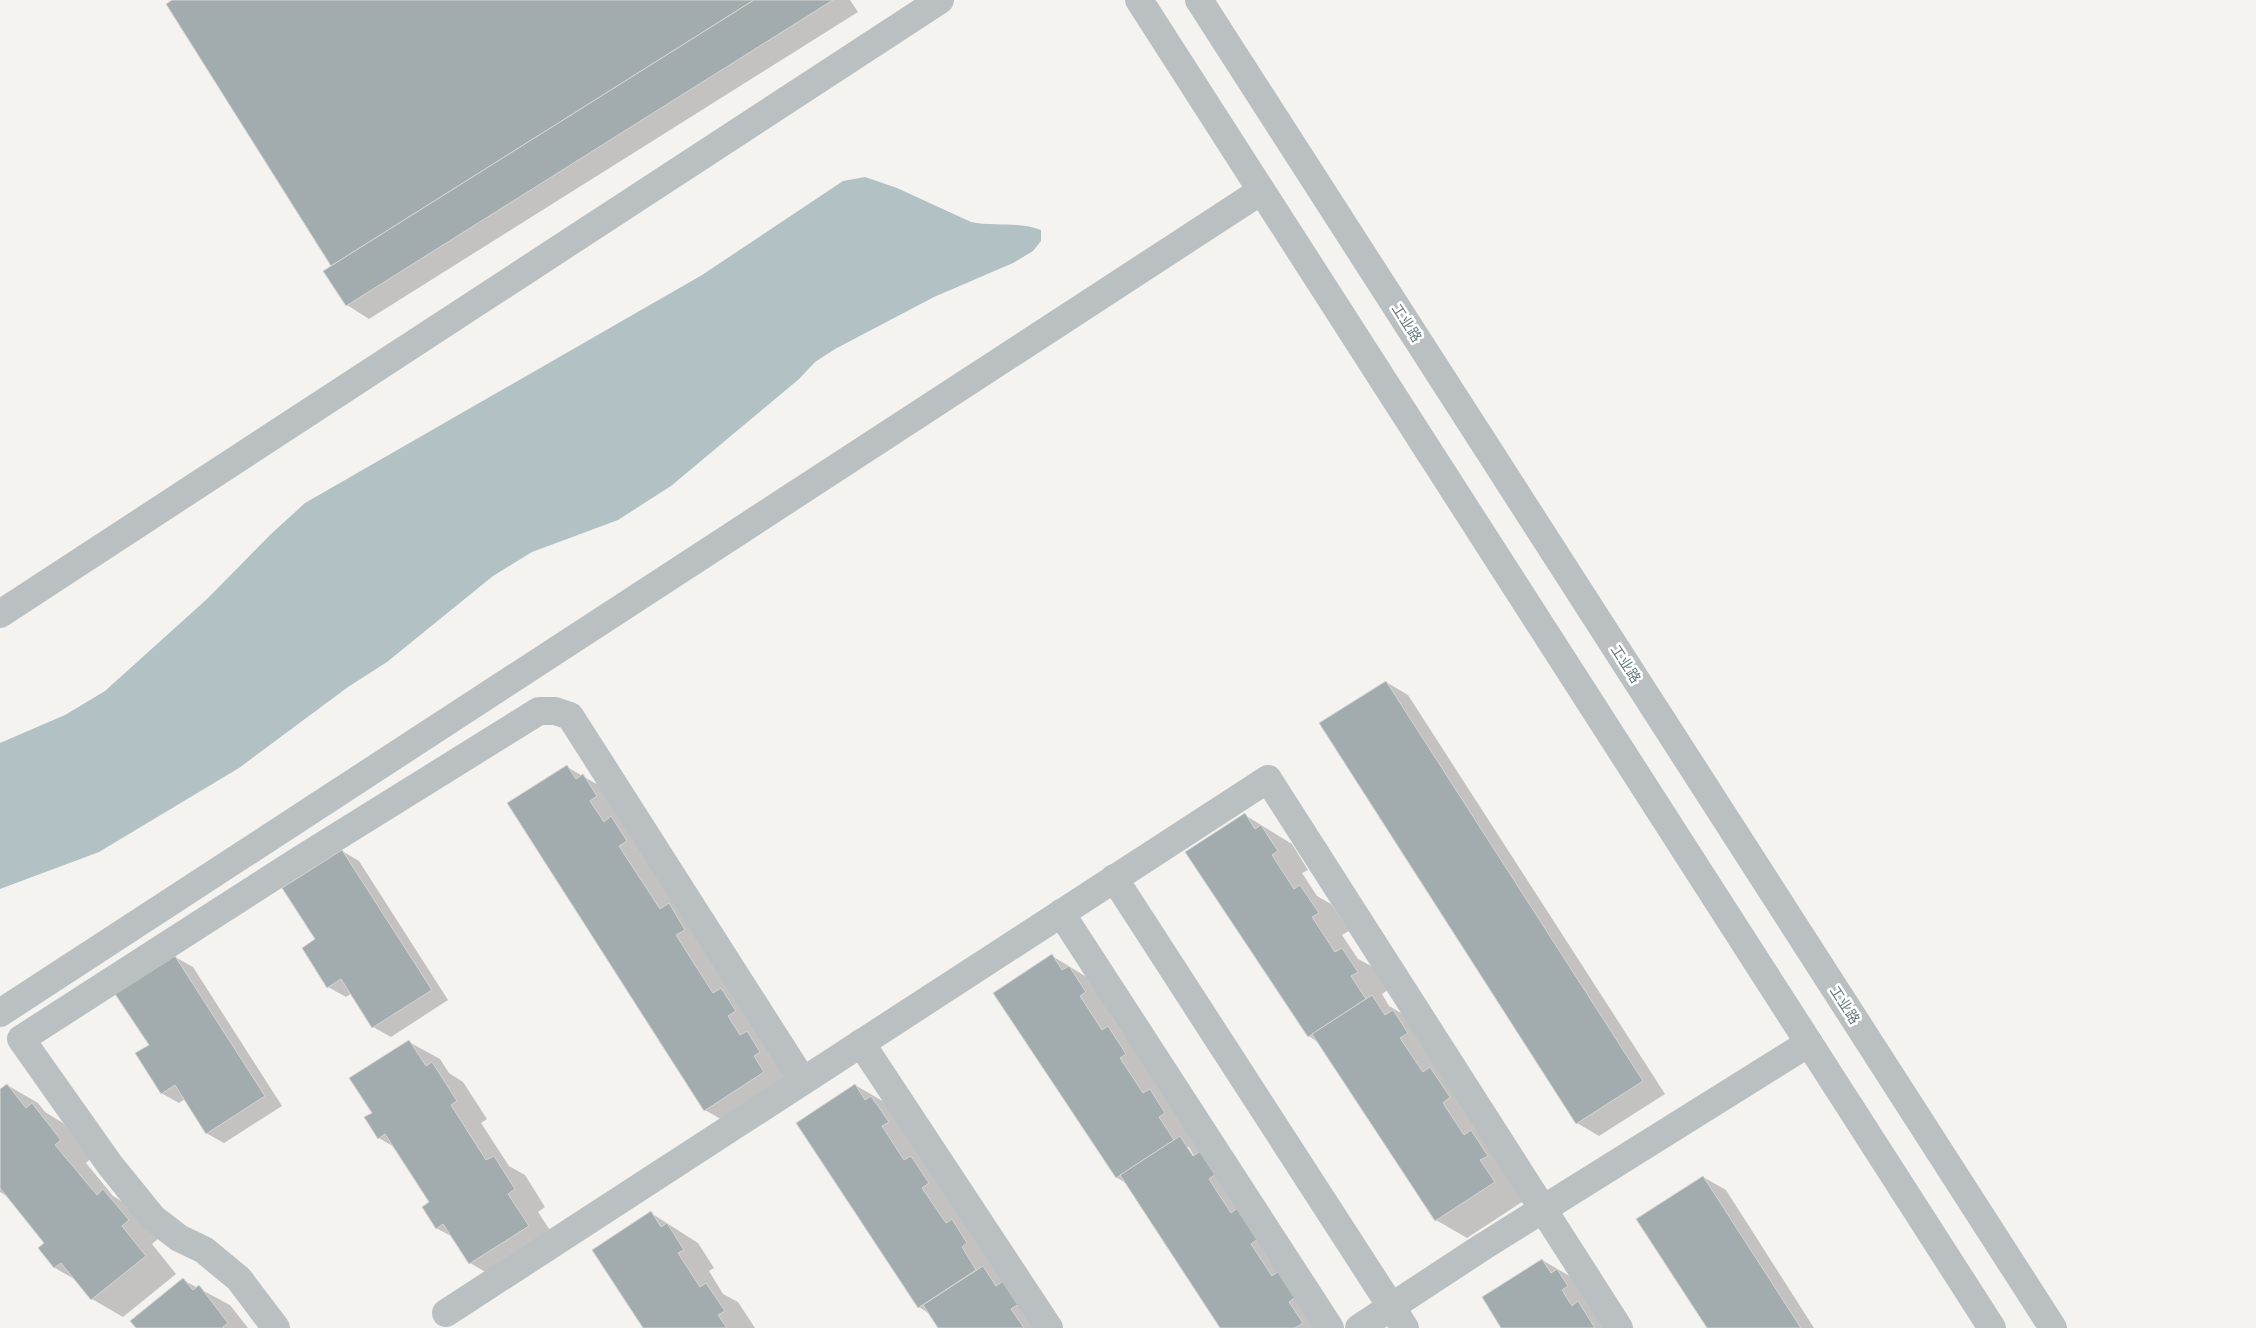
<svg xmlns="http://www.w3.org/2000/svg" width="2256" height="1328" viewBox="0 0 2256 1328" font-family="'PT Sans','Noto Sans SC',sans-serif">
<rect width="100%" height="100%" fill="#f4f3f0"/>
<path fill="#b2c1c3" d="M865,177L897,188L971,222C994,227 1019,221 1041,230V241L1033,251L1013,263L934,297L835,349L815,362L799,379L671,486L618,520L532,552L493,576L387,662L348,687L239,768L99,852L0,889V743L65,715L105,691L207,599L271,534L305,503L702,275L843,181Z"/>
<g fill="#0003" fill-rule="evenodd">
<path d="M174,0H850L858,12L369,319L347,305L333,266Z"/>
<path d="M1386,682L1408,695L1665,1094L1599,1136L1577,1123Z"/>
<path d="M567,767L614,794L794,1090L736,1128L705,1110Z"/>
<path d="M1245,815L1292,844L1308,870L1302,873L1317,896L1331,904L1349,931L1342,935L1358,959L1373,967L1388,990L1382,994L1389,1006L1403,1014L1525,1200L1467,1238L1436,1220L1319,1043L1309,1036Z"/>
<path d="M342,851L359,861L448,1000L391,1037L373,1027L352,993L346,997L328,987L317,940Z"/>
<path d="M1052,956L1100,985L1116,1011L1110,1014L1125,1037L1139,1045L1324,1328H1222L1127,1184L1116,1177ZM1186,1147H1189L1197,1161L1195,1162Z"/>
<path d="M175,957L193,967L282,1106L224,1143L206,1133L185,1099L179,1103L161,1093L151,1045Z"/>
<path d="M409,1042L440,1059L449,1073L463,1082L487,1119L481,1123L509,1166L525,1175L545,1207L538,1212L559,1244L501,1281L470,1263L453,1237L436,1228L431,1202L396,1148L379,1138L373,1113Z"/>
<path d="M7,1085L38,1103L45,1112L63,1123L91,1158L86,1163L113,1196L135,1209L159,1238L152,1244L176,1274L123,1317L92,1299L76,1280L55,1268L46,1243L10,1198L0,1192V1091Z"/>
<path d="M855,1085L886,1103L1042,1328H939L930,1314L919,1307Z"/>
<path d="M1703,1177L1726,1190L1814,1328H1708Z"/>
<path d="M651,1213L698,1243L714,1268L709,1271L723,1294L738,1302L755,1328H645Z"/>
<path d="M1542,1260L1573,1278L1614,1328H1503Z"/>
<path d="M183,1280L230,1305L248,1328H137Z"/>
</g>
<g fill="#a2acaf" stroke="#d5d5d3">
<path d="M172,0H754L331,266L166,4Z"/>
<path d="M754,0H833L346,306L323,271Z"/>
<path d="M1386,681L1643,1081L1576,1124L1319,723Z"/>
<path d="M567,765L576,779L583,774L597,796L590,801L604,822L611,816L627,841L619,846L660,909L669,903L685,930L676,935L713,993L721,988L736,1011L728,1016L740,1035L747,1031L760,1052L754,1056L764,1072L704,1111L507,803Z"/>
<path d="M1245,813L1255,829L1261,825L1278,851L1272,855L1294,889L1300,885L1319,913L1312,917L1335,952L1342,948L1358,972L1351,976L1366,999L1308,1037L1185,852Z"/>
<path d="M342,850L432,990L372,1028L341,979L327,988L302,948L315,939L282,888Z"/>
<path d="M1052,954L1062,970L1069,966L1086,992L1080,996L1102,1030L1108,1026L1126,1054L1120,1058L1143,1093L1150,1089L1165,1113L1159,1117L1174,1140L1116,1178L993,993Z"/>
<path d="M175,956L265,1096L206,1134L175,1085L161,1094L135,1053L149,1045L115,994Z"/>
<path d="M1372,995L1385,1015L1393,1010L1408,1033L1400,1038L1423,1072L1430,1067L1450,1097L1443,1103L1464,1135L1471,1130L1488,1156L1480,1160L1495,1182L1435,1221L1312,1034Z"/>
<path d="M409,1040L426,1066L432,1062L457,1101L451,1105L486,1160L494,1156L515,1189L508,1194L529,1226L469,1264L443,1224L436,1229L422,1207L429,1202L385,1134L378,1139L364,1117L372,1113L349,1078Z"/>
<path d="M7,1084L26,1108L32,1103L61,1140L55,1145L97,1195L103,1189L129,1220L122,1226L146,1256L91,1300L61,1263L54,1268L38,1248L44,1243L0,1188V1089Z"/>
<path d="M855,1084L865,1100L871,1096L889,1122L882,1126L904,1160L911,1156L929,1183L922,1188L946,1223L952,1219L967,1243L962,1247L976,1270L918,1308L796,1123Z"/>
<path d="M1180,1136L1193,1156L1201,1151L1216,1174L1209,1179L1231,1213L1238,1208L1258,1239L1251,1244L1272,1276L1279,1271L1296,1297L1289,1302L1303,1323L1295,1328H1220L1120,1175Z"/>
<path d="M1703,1176L1801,1328H1707L1636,1219Z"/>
<path d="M651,1211L661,1227L667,1223L684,1250L678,1253L700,1287L706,1283L725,1311L718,1315L727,1328H643L592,1250Z"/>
<path d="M1542,1259L1551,1273L1557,1269L1568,1286L1562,1290L1572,1306L1578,1301L1595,1328H1501L1482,1297Z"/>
<path d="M983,1266L996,1286L1003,1281L1019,1304L1011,1309L1024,1328H938L923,1305Z"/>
<path d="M183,1278L193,1290L199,1285L228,1323L223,1327L224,1328H136L130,1321Z"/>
</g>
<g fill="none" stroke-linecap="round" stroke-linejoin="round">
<g stroke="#bac0c2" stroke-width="28">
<path d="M1139,0L1992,1328"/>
<path d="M1199,0L2053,1328"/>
<path d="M0,614L940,0"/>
<path d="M1114,878L1405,1328"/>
<path d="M1061,913L1330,1328"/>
<path d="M0,1013L1261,191"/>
<path d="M861,1043L1049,1328"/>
<path d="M446,1313L1268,779L1619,1328"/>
<path d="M276,1328L239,1279L204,1250L179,1238L153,1218L110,1165L21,1039L301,859L539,711H555L570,716L803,1081"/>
<path d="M1359,1328L1484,1246L1809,1043"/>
</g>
</g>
<g text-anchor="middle" stroke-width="5" stroke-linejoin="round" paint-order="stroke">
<g font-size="14" fill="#64777f" stroke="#fff">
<text transform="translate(1407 323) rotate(57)" y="5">工业路</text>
<text transform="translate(1626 664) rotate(57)" y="5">工业路</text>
<text transform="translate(1845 1005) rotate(57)" y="5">工业路</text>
</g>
</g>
</svg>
